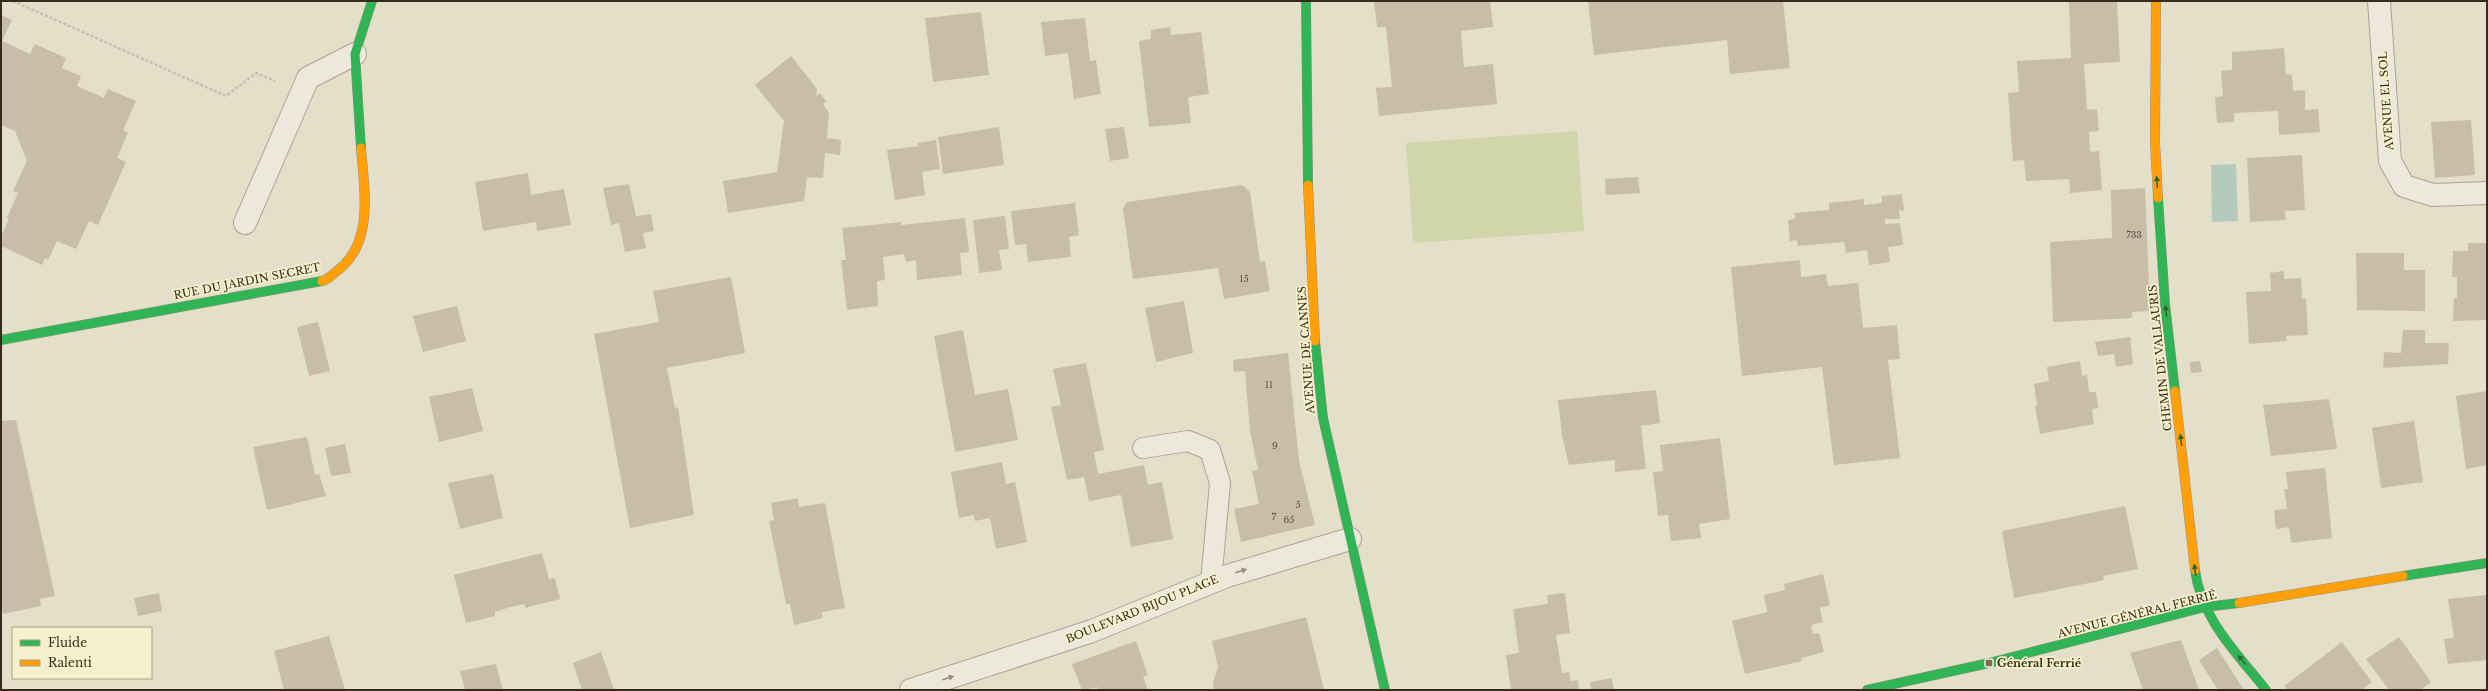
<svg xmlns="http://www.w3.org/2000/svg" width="2488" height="691" viewBox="0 0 2488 691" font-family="'Libre Baskerville',serif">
<rect width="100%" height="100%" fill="#e4dfc9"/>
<path fill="#d0d6aa" d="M1577,131L1584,231L1413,243L1406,143Z"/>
<path fill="#b5cabf" d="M2236,164L2238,221L2212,222L2211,165Z"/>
<g fill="#c8bda9">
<path d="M1374,1H1490L1493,27L1461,31L1464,67L1493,64L1497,104L1379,116L1376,88L1392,87L1386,27H1377Z"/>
<path d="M1588,1H1783L1790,68L1730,74L1727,40L1594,55Z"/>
<path d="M2069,1H2117L2120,62L2084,64L2087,110L2097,109L2099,131L2089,132L2090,152L2099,151L2102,190L2070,193L2069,179L2026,181L2024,160L2013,161L2008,93L2019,92L2017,61L2071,58Z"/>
<path d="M981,12L989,75L933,82L925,18Z"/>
<path d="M1,15L12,20L2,41L30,54L35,44L66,58L62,68L81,76L77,86L104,98L108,89L136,101L123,130L128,133L117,158L126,162L98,225L89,221L76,249L57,241L48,260L45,258L42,265L1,246V236L9,219L7,218L18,193L13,191L27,161L15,131L1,125Z"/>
<path d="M1085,18L1090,61L1096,60L1101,94L1074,99L1068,53L1045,56L1041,22Z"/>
<path d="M1170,27L1171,35L1201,32L1209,94L1188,97L1191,123L1149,127L1139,41L1151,39V30Z"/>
<path d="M2284,48L2286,74L2292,75L2293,91L2305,90V110L2318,109L2320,132L2279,135L2278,111L2234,113V122L2217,123L2215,97L2223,96L2221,71L2232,70V52Z"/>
<path d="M791,56L817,89L816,96L820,93L826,101L823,104L829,113L827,138L841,140L840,155L825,153L823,178L807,177L804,201L728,213L723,181L777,172L784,121L755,85Z"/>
<path d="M2471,120L2475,175L2435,178L2431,122Z"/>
<path d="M999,127L1004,165L943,174L938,137Z"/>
<path d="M1124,127L1129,158L1110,161L1105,129Z"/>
<path d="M936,140L940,169L922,172L925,195L895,200L887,150L919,146L918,143Z"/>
<path d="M2302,155L2305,210L2285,211L2286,220L2250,222L2247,158Z"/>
<path d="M528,173L531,195L564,189L571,225L537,231L536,222L483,231L475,182Z"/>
<path d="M1638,177L1640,193L1606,195L1605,179Z"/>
<path d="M629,184L636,216L651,214L654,231L643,233L646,248L625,252L619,223L611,225L603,188Z"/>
<path d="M1242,185L1250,192L1260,262L1265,261L1270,291L1224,299L1218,268L1133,279L1123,209L1127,202Z"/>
<path d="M2145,188L2150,311L2132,312V318L2053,322L2050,242L2112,238L2111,190Z"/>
<path d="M1902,194L1904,211L1899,210L1900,219H1885V224L1900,223L1903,245L1888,247L1890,262L1869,265L1867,250L1846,253L1844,242L1798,246L1797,240L1790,241L1788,220L1795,219V213L1829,210V203L1864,199V205L1882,203V196Z"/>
<path d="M1075,203L1079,235L1069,237L1071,257L1028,262L1026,244L1015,245L1011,211Z"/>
<path d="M1005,216L1009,249L999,250L1002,270L979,273L973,220Z"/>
<path d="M965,218L969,252L960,253L962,275L917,280L916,260L906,262L904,254L883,257L885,280L877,281L878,306L847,310L841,260H846L842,228L901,222L902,225Z"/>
<path d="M2468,243H2487V320L2453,321L2454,298H2457V277H2452L2453,251H2468Z"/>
<path d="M2356,253H2404V270H2425V311L2357,310Z"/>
<path d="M1800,260L1801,277L1826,274L1828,286L1858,283L1863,328L1897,325L1900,359L1888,360L1900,458L1834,465L1822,367L1742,376L1731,267Z"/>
<path d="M2284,271V279L2301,278L2302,299H2306L2308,335L2286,336L2287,341L2249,344L2246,292L2271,291L2270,273Z"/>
<path d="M731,277L745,353L667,368L675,408L678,407L694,515L630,528L594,334L659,322L653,291Z"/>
<path d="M1184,301L1193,353L1156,362L1145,308Z"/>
<path d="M457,306L466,341L423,352L413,316Z"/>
<path d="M318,322L330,371L309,376L297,327Z"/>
<path d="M963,330L975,395L1008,389L1018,440L955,452L934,336Z"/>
<path d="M2403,330H2425V343H2449L2448,364L2383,368L2384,352L2401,353Z"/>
<path d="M2130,337L2133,364L2116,367L2114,354L2098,356L2095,342Z"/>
<path d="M1288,353L1299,461L1315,525L1241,542L1234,509L1259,504L1252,471L1258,470L1250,431L1245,371L1234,372L1233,360Z"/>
<path d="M2080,361L2082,376L2087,375L2089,392H2096L2098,408L2092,409L2094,424L2040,434L2035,406H2037L2034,384L2049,381L2047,367Z"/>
<path d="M2200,361L2202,372L2191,373L2190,362Z"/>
<path d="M1086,363L1104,450L1094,452L1098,474L1144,465L1148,485L1162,482L1173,539L1131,547L1121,495L1089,501L1084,477L1067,480L1051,407L1061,405L1053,369Z"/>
<path d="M472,388L483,431L439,442L429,397Z"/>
<path d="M1656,390L1660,423L1641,426L1646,469L1615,472V460L1569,465L1562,435L1558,400Z"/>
<path d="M2487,391V465L2466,469L2456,396Z"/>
<path d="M2329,399L2337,449L2271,456L2263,405Z"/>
<path d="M16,420L55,596L40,599L41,606L3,614L1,604V421Z"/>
<path d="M2414,421L2423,482L2381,488L2372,428Z"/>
<path d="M307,437L315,475L319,474L326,496L267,510L253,447Z"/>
<path d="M1720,438L1730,519L1699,524L1701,538L1671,541L1668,515L1658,516L1656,496L1653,472L1663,471L1660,445Z"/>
<path d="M345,444L351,473L331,476L325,448Z"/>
<path d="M1002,462L1006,484L1015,482L1027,542L996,549L990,518L975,521L974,515L959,518L951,472Z"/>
<path d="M2325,468L2332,538L2291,543L2289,527L2276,529L2274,510L2287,509L2284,489H2288L2286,472Z"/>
<path d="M493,474L503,518L460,529L448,483Z"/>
<path d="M798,498L799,507L825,503L845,608L822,612V618L794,625L790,604H786L769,521L774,520L771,503Z"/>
<path d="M2125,506L2138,569L2103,576L2104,580L2014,598L2002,531Z"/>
<path d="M542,553L549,579L555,578L560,599L525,608V604L510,607L495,612V616L466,623L454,575Z"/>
<path d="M1823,574L1830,605L1820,608L1823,622L1811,625L1813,634L1819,633L1824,652L1801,658L1802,661L1745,674L1732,621L1767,612L1764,595L1785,590L1784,584Z"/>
<path d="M159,593L162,611L138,616L134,598Z"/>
<path d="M1565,593L1570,633L1556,635L1562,673L1569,672L1571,681L1578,680L1579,690H1511L1506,655L1519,653L1513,609L1548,604L1547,595Z"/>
<path d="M2487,595V660L2448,664L2444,639L2454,638L2448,599Z"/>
<path d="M1306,617L1324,690H1214L1213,683L1218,667L1212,641Z"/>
<path d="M329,636L345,690H284L274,651Z"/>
<path d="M2399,637L2431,682L2421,690H2389L2366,659Z"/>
<path d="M2181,640L2199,690H2143L2130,653Z"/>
<path d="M1136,641L1148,675L1143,677L1148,690H1096L1098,687L1082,690L1072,664Z"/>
<path d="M2342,642L2372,682L2362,690H2287L2284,686Z"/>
<path d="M2217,648L2244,690H2218L2199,660Z"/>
<path d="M601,652L614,690H582L573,663Z"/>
<path d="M496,664L503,690H465L460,671Z"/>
<path d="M1612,678L1614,690H1591L1590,682Z"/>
</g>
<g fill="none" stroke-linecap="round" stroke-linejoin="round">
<defs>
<path id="lane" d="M1143,448L1188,441L1210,450L1220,483L1211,582"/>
<g id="street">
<path d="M2379,1L2390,161L2404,186L2433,195L2487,193"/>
<path d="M245,223L308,78L355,54"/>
<path d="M911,690L1092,631L1227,576L1350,539"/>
</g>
<g id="fast">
<path d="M1306,1L1308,185"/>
<path d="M361,148L355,54L372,1"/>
<path d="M2158,198L2165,304L2175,391"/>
<path d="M1,340L322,281"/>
<path d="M1315,341L1323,418L1385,690"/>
<path d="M2195,570C2201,619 2237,653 2266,690"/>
<path d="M2403,576L2487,563"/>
<path d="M1867,690L1989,663L2205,607L2239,603"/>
</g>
<g id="slow">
<path d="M2156,1L2155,142L2158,198"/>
<path d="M1308,185L1315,341"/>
<path d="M322,281C328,280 333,274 337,271C375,243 364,188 361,148"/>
<path d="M2175,391L2195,570"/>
<path d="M2239,603L2403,576"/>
</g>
</defs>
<use href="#lane" stroke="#a9a393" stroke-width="22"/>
<use href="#street" stroke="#a9a393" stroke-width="24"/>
<use href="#fast" stroke="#989283" stroke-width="10"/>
<use href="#slow" stroke="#989283" stroke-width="10"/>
<path stroke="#c4c0b2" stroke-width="2.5" stroke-dasharray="3 2" stroke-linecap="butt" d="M13,1L226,96L256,73L275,81"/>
<use href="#lane" stroke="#ece8db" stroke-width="20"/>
<use href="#street" stroke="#ece8db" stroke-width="22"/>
<use href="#fast" stroke="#30b455" stroke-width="9"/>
<use href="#slow" stroke="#ff9f0a" stroke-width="9"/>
</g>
<defs><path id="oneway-solid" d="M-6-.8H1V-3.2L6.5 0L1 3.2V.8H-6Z"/></defs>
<g fill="#346232">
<use href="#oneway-solid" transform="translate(2157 182) rotate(-94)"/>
<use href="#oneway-solid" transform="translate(2166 311) rotate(-97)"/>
<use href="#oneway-solid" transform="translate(2181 440) rotate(-97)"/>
<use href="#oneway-solid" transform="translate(2195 570) rotate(-97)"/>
<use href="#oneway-solid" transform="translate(2242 660) rotate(-129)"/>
</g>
<g fill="#928a7b">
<use href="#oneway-solid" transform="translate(1241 571) rotate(-17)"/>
<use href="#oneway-solid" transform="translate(948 678) rotate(-18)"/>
</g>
<rect fill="#746b58" stroke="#f7f0cd" stroke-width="1.5" x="1985" y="659" width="8" height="8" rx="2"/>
<g text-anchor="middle" stroke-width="3.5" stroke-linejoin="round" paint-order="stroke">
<g font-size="9" fill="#5b503e">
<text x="2134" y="238">733</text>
<text x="1244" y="282">15</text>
<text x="1269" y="388">11</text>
<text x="1275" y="449">9</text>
<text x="1298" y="508">5</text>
<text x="1274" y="520">7</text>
<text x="1289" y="523">65</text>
</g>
<g font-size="11" fill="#372c1b" stroke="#f7f0cd">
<text transform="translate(2386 101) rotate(-94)" y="4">AVENUE EL SOL</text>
<text transform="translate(247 281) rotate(-11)" y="4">RUE DU JARDIN SECRET</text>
<text transform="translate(1306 350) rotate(-94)" y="4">AVENUE DE CANNES</text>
<text transform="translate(2160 358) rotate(-96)" y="4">CHEMIN DE VALLAURIS</text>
<text transform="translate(1142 609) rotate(-22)" y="4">BOULEVARD BIJOU PLAGE</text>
<text transform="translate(2137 614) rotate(-14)" y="4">AVENUE GÉNÉRAL FERRIÉ</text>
</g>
<g font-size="11" font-weight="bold" fill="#372c1b" stroke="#f7f0cd" text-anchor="start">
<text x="1997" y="667">Général Ferrié</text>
</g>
</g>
<rect width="2488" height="691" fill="none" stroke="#372c1b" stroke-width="4"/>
<rect x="12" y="627" width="140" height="52" fill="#f7f0cd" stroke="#aaa286"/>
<rect x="20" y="640" width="20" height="6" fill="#30b455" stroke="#aaa286"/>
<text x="48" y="647" font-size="12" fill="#372c1b">Fluide</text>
<rect x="20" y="660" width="20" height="6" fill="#ff9f0a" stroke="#aaa286"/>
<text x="48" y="667" font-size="12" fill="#372c1b">Ralenti</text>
</svg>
